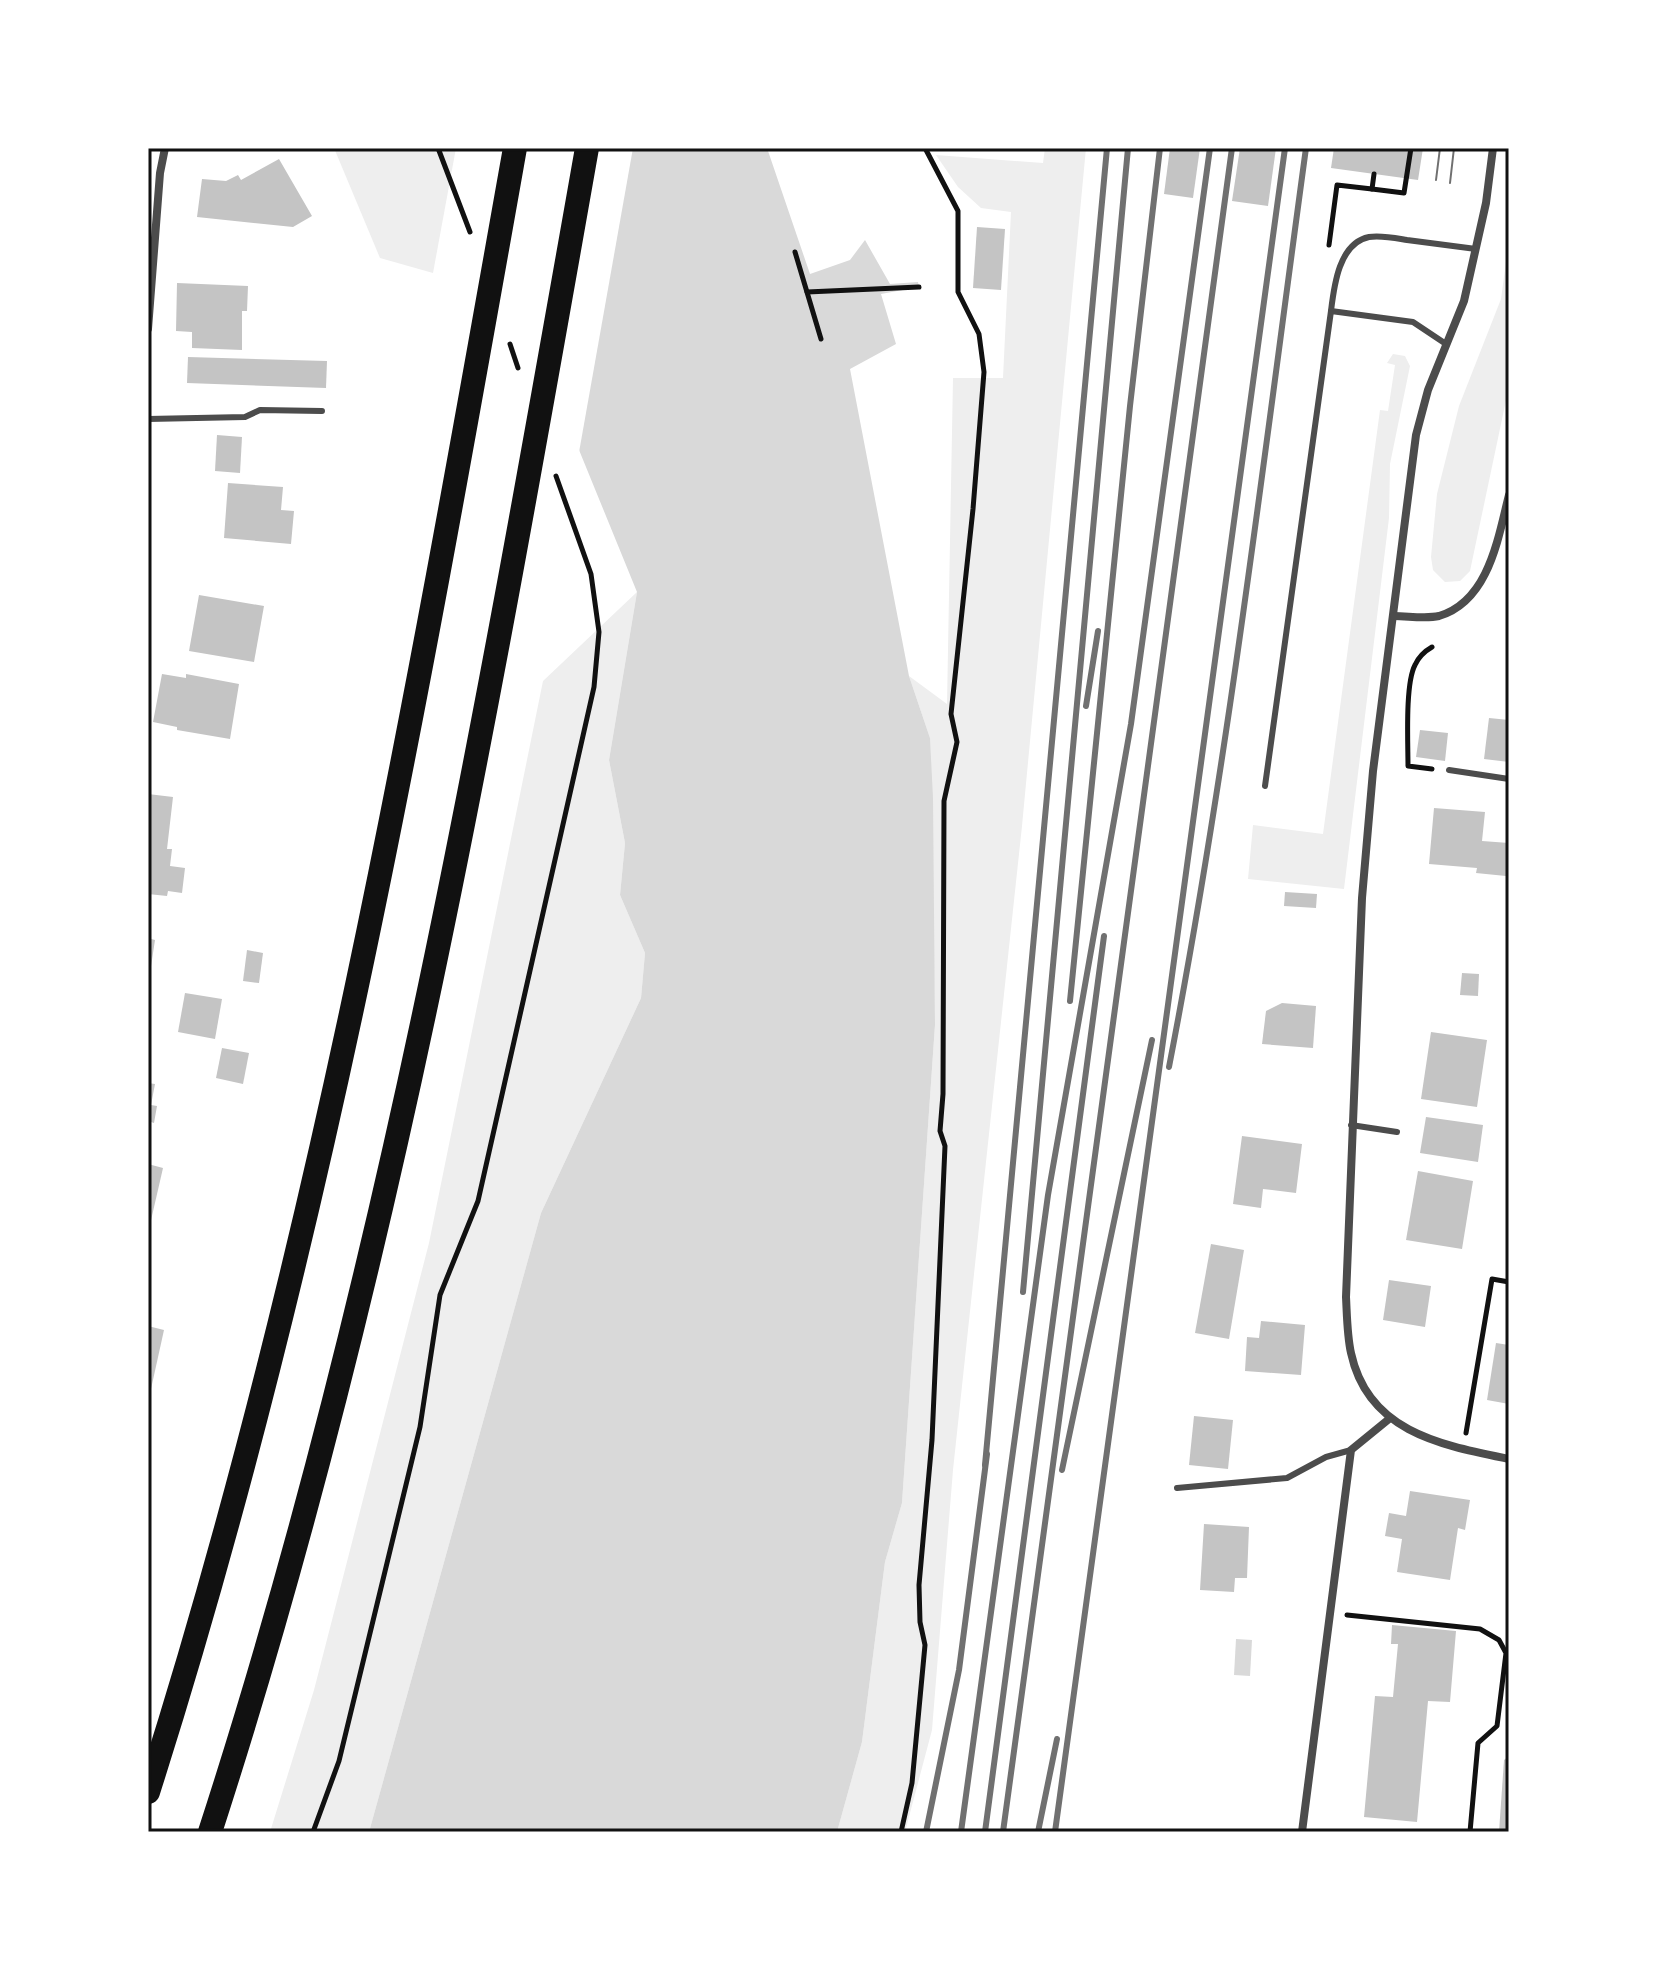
<svg xmlns="http://www.w3.org/2000/svg" width="1657" height="1980" viewBox="0 0 1657 1980" font-family="Lato,sans-serif">
<rect width="100%" height="100%" fill="#fff"/>
<g fill="#eee">
<path d="M334,148H456L433,273L380,258Z"/>
<path d="M1045,148H1086L1022,826L953,1470L932,1730L905,1832H837L862,1742L885,1562L902,1503L935,1025L930,738L909,676L947,704L953,378H1003L1011,212L981,208L958,187L936,155L1043,163Z"/>
<path d="M1509,240V386L1470,571L1460,581L1445,582L1433,570L1431,557L1437,494L1459,406L1501,299Z"/>
<path d="M1393,354L1405,356L1410,366L1390,464L1389,518L1344,889L1248,879L1253,825L1323,834L1380,410L1388,411L1395,365L1387,363Z"/>
<path d="M637,592L609,760L625,843L620,895L645,953L641,998L541,1213L369,1832H270L314,1690L429,1243L543,681Z"/>
</g>
<g fill="#d9d9d9">
<path d="M467,148H767L810,274L850,260L865,240L890,284L918,282L919,287L881,294L896,344L850,369L909,676L930,738L933,798L935,1025L902,1503L885,1562L862,1742L837,1832H369L541,1213L641,998L645,953L620,895L625,843L609,760L637,592L577,445Z"/>
<path d="M1236,1639L1252,1640L1250,1676L1234,1675Z"/>
</g>
<path fill="#fff" d="M467,148H633L578,458L465,156Z"/>
<g fill="#c4c4c4">
<path d="M1170,148H1200L1193,198L1164,194Z"/>
<path d="M1240,148H1276L1268,206L1232,201Z"/>
<path d="M1334,148H1423L1418,180L1331,168Z"/>
<path d="M279,159L312,216L293,227L197,217L202,179L226,181L238,175L241,180Z"/>
<path d="M977,227L1005,229L1001,290L973,288Z"/>
<path d="M177,283L248,286L247,311H242V350L192,348V332L176,331Z"/>
<path d="M188,357L327,361L326,388L187,383Z"/>
<path d="M217,435L242,437L240,473L215,471Z"/>
<path d="M228,483L283,487L281,510L294,511L291,544L224,538Z"/>
<path d="M199,595L264,606L254,662L189,651Z"/>
<path d="M162,674L186,678V674L239,684L230,739L177,730V727L153,722Z"/>
<path d="M1489,718L1509,720V762L1484,759Z"/>
<path d="M1420,730L1448,733L1445,761L1416,757Z"/>
<path d="M148,794L173,797L167,849H172L170,866L185,868L182,893L168,891L167,896L148,894Z"/>
<path d="M1434,808L1485,812L1482,841L1509,843L1506,876L1476,873L1477,868L1429,864Z"/>
<path d="M1285,892L1317,894L1316,908L1284,906Z"/>
<path d="M148,938L155,940L150,973H148Z"/>
<path d="M247,950L263,953L259,983L243,981Z"/>
<path d="M1462,973L1479,974L1478,996L1460,995Z"/>
<path d="M185,993L222,999L215,1039L178,1032Z"/>
<path d="M1282,1003L1316,1006L1313,1048L1262,1044L1266,1011Z"/>
<path d="M1431,1032L1487,1040L1477,1107L1421,1099Z"/>
<path d="M222,1048L249,1053L243,1084L216,1078Z"/>
<path d="M148,1083L155,1084L151,1105L157,1106L154,1123L148,1121Z"/>
<path d="M1426,1117L1483,1125L1478,1162L1420,1153Z"/>
<path d="M1242,1136L1302,1144L1296,1193L1263,1189L1261,1208L1233,1204Z"/>
<path d="M148,1164L163,1168L149,1229H148Z"/>
<path d="M1418,1171L1473,1181L1462,1249L1406,1240Z"/>
<path d="M1211,1244L1244,1250L1229,1339L1195,1333Z"/>
<path d="M1389,1280L1431,1286L1425,1327L1383,1320Z"/>
<path d="M1261,1321L1305,1325L1301,1375L1245,1371L1247,1337L1259,1338Z"/>
<path d="M148,1326L164,1330L149,1398H148Z"/>
<path d="M1496,1343L1509,1345V1404L1487,1400Z"/>
<path d="M1194,1416L1233,1420L1228,1469L1189,1465Z"/>
<path d="M1410,1491L1470,1500L1465,1530L1458,1528L1450,1580L1397,1572L1402,1539L1385,1536L1389,1513L1406,1516Z"/>
<path d="M1204,1524L1249,1527L1247,1578H1235L1234,1592L1200,1590Z"/>
<path d="M1392,1625L1456,1631L1450,1702L1428,1701L1417,1822L1364,1817L1375,1696L1393,1697L1398,1644H1391Z"/>
<path d="M1509,1756V1832H1499L1504,1760Z"/>
</g>
<g fill="none" stroke-linecap="round" stroke-linejoin="round">
<g stroke="#111" stroke-width="5">
<path d="M438,148L470,232"/>
<path d="M1372,189L1404,193L1411,148"/>
<path d="M1329,245L1337,185L1372,189L1374,174"/>
<path d="M795,252L821,339"/>
<path d="M807,292L919,287"/>
<path d="M510,344L518,368"/>
<path d="M1432,769L1408,766C1408,742 1405,684 1415,665C1419,656 1425,651 1432,647"/>
<path d="M1466,1433L1492,1279L1509,1282"/>
<path d="M1347,1615L1480,1629L1499,1640L1506,1653L1497,1726L1478,1743L1470,1832"/>
<path d="M313,1832L339,1761L420,1427L440,1295L478,1201L594,687L599,632L591,574L556,476"/>
<path d="M901,1832L912,1783L925,1645L920,1622L919,1585L932,1440L945,1146L940,1131L943,1094L944,801L957,742L951,714L973,509L984,372L979,334L958,292V211L925,148"/>
</g>
<g stroke="#4c4c4c" stroke-width="6">
<path d="M1331,311C1334,286 1339,243 1369,237C1381,235 1395,238 1407,240C1430,243 1453,246 1476,249"/>
<path d="M148,419L245,417L260,410L322,411"/>
<path d="M1449,770L1509,779"/>
<path d="M1265,786L1331,311L1413,322L1446,344"/>
<path d="M1351,1125L1397,1132"/>
<path d="M1177,1488L1287,1478L1326,1457L1351,1450"/>
</g>
<g stroke="#4c4c4c" stroke-width="8">
<path d="M1493,148L1486,203L1464,301L1428,390L1416,435L1373,771L1362,898L1346,1297C1347,1315 1347,1335 1351,1353C1368,1432 1441,1445 1509,1459"/>
<path d="M148,329L160,173L165,148"/>
<path d="M1394,616C1408,616 1426,619 1439,616C1489,601 1498,538 1509,495"/>
<path d="M1302,1832L1351,1450L1389,1419"/>
</g>
<g stroke="#111" stroke-width="24">
<path d="M148,1792C319,1257 417,700 515,148"/>
<path d="M210,1832C388,1284 487,714 587,148"/>
</g>
<g stroke="#707070" stroke-width="2">
<path d="M1436,180L1440,148"/>
<path d="M1450,183L1454,148"/>
</g>
<g stroke="#707070" stroke-width="6">
<path d="M1086,706L1098,631"/>
<path d="M1070,1001L1130,406L1160,148"/>
<path d="M1169,1067C1228,763 1264,455 1306,148"/>
<path d="M1023,1292L1128,148"/>
<path d="M985,1465L1107,148"/>
<path d="M1062,1470L1152,1040"/>
<path d="M926,1832L959,1670L987,1454"/>
<path d="M961,1832L1048,1195L1131,724L1210,148"/>
<path d="M985,1832L1104,936"/>
<path d="M1003,1832L1232,148"/>
<path d="M1038,1832L1057,1739"/>
<path d="M1055,1832L1285,148"/>
</g>
</g>
<rect width="1657" height="1980" fill="none" stroke="#ffffff" stroke-width="300"/>
<rect x="150" y="150" width="1357" height="1680" fill="none" stroke="#111" stroke-width="3"/>
</svg>
